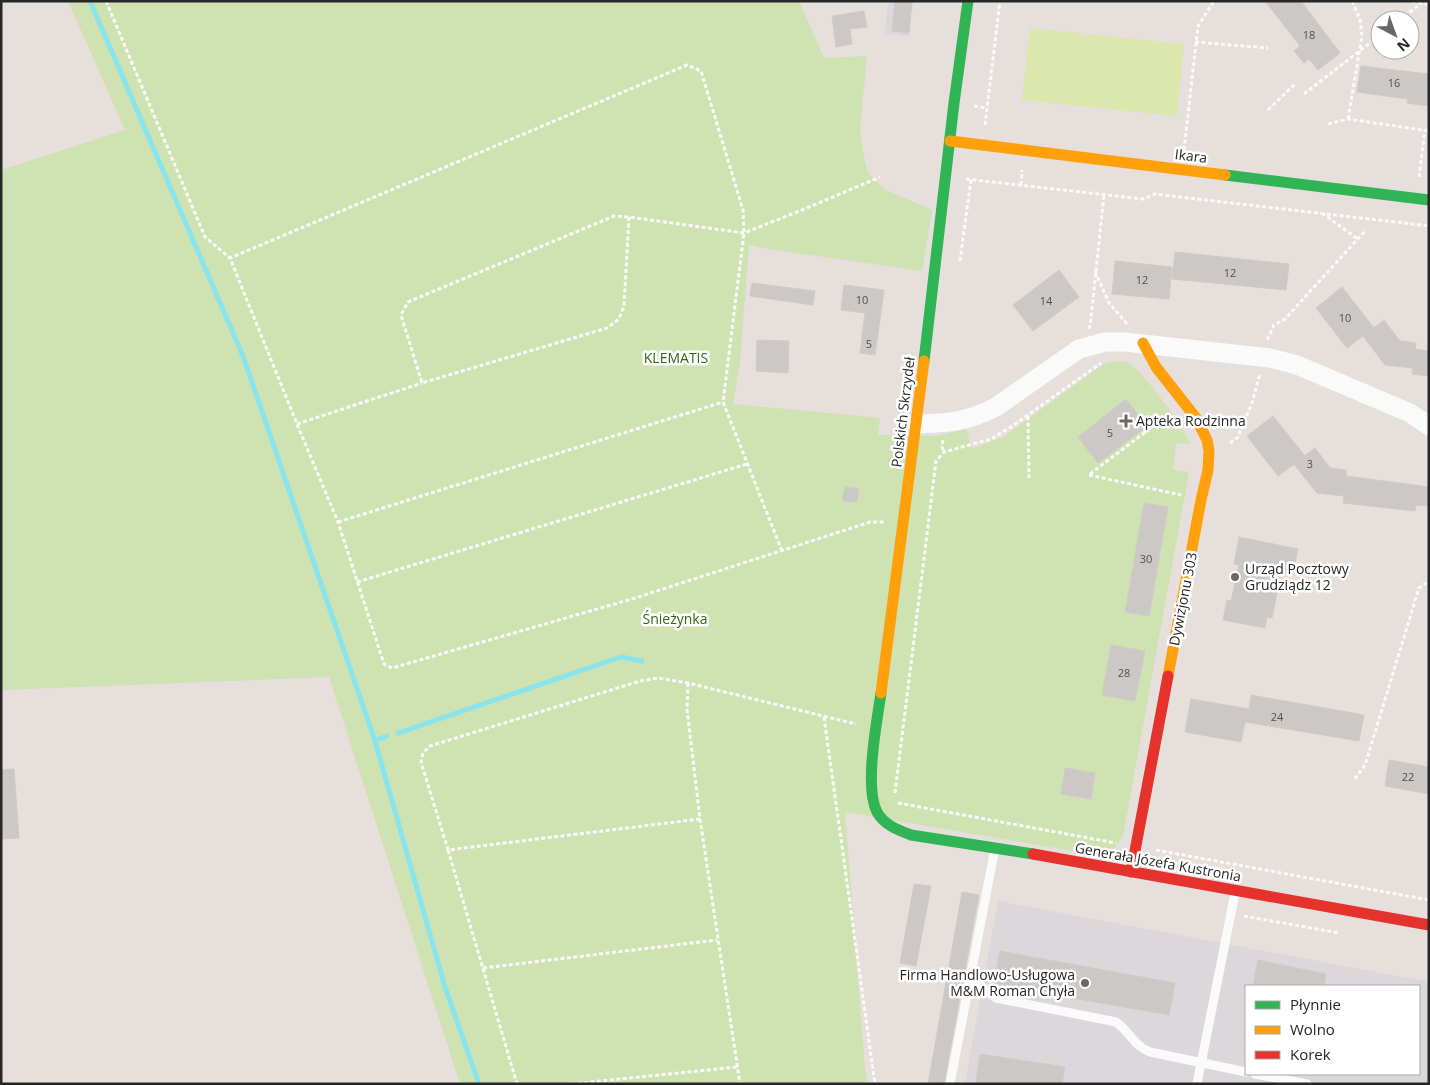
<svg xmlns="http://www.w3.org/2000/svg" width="1430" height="1085" viewBox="0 0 1430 1085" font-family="'Open Sans',sans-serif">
<rect width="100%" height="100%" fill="#e6dfdb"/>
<g fill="#dbd7db" fill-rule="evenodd">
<path d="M888,1H913L909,36L885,34Z"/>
<path d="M998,901L1429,982V1084H965ZM1246,986H1419V1074H1246Z"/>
</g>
<path fill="#cee2b2" d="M68,1H799L824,58L867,56L860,130L864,157L868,173L885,190L932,210L922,271L762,248L749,245L740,362L733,404L880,418L878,435L936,436L966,429L972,449L1003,437L1104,364C1113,361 1121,360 1130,364C1142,370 1186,430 1190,444L1176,443L1173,470L1189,472L1123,836L1108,857L845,812L865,1069L868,1084H460L329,677L1,690V170L125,130Z"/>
<path fill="#dce7ae" d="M1030,28L1184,44L1177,116L1022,100Z"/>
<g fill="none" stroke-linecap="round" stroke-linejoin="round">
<g stroke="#8ae4ec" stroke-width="5">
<path d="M90,1L243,356L375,741L445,987L479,1084"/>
<path d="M398,733L621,657L642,661"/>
<path d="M375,741L387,736"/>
</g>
</g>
<g fill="#ccc8c5" stroke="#d1cbc8">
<path d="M895,1H912L909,33L892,31Z"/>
<path d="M1265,1H1301L1340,53L1318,70L1309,59L1304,63L1294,51L1300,46Z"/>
<path d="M864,11L867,27L850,29L852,44L836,47L832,16Z"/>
<path d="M1361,66L1429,74V106L1407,103L1408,99L1357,92Z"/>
<path d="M1175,252L1289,264L1286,290L1172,279Z"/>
<path d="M1115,261L1172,267L1169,299L1112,294Z"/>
<path d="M1059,270L1079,297L1033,331L1013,305Z"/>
<path d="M752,283L815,291L813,305L750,296Z"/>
<path d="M844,285L884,290L875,355L860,353L865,313L841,310Z"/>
<path d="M1342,287L1374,328L1384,320L1400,341L1416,343L1415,349L1429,351V376L1412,374L1413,368L1385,365L1363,336L1347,348L1316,308Z"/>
<path d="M757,340L789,341L788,373L756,371Z"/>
<path d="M1126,399L1147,426L1098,463L1078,437Z"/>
<path d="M1273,416L1305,456L1278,476L1247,436Z"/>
<path d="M1315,448L1330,468L1346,470V476L1429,487V506L1416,505L1415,511L1343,503L1344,496L1317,493L1294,464Z"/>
<path d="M845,487L859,489L857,502L842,501Z"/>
<path d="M1144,503L1168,507L1149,616L1125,612Z"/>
<path d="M1239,537L1298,549L1294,569L1288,568L1286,574L1281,573L1272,618L1267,617L1265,628L1223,620L1227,600L1231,601L1239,565L1234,564Z"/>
<path d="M1111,645L1145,651L1135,701L1102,695Z"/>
<path d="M1251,695L1364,715L1359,741L1245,722L1241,742L1185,732L1191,699L1249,709Z"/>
<path d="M1389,760L1429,767V794L1385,786Z"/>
<path d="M1065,768L1095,773L1091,799L1061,794Z"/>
<path d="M14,769L19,838L1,839V770Z"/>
<path d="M914,884L931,886L916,966L900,963Z"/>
<path d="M962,892L979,895L976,911L944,1084H928Z"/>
<path d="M1000,951L1175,983L1169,1015L994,984Z"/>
<path d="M1258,960L1326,974L1324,986H1253Z"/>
<path d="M980,1054L1065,1067L1062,1084L976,1083Z"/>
</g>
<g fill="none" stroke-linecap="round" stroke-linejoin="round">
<g stroke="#fbfafa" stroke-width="3" stroke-dasharray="4 2.5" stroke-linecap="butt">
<path d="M106,1L205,237L230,258"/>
<path d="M1405,1L1429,4"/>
<path d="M1399,20L1422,3"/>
<path d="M1195,42L1268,48"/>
<path d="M1304,94L1380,35"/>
<path d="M974,106L986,108"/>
<path d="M1268,110L1296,83"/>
<path d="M1348,119L1362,36L1360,19L1352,1"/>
<path d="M1328,124L1348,119L1429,131"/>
<path d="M985,125L1000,1"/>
<path d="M1184,150L1198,26L1214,1"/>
<path d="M1419,177L1425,130"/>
<path d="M966,179L1143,199L1155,194L1429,226"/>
<path d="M1021,185L1022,170"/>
<path d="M1322,213L1359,240"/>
<path d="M629,217L624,306L619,319L607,328L422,383L401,315L408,302L614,216L629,217L744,233L802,210L880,177"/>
<path d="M960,261L971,180"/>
<path d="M1095,271L1109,303L1128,325"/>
<path d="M1088,328L1090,327L1104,195"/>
<path d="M1267,340L1274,325L1285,319L1365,231"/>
<path d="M1028,416L1029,478"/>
<path d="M297,424L422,383"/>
<path d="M943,440L942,447L944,452"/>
<path d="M1230,443L1238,437L1252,403L1260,373"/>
<path d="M1090,474L1168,415"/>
<path d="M1089,475L1181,495"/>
<path d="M338,522L723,402"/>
<path d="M782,551L723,402L744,233L743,210L701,71L687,65L230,258L297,424L338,522L384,664L392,668L632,599L870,522H884"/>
<path d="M357,582L747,464"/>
<path d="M688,683L687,709L700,819L740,1084"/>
<path d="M824,717L875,1084"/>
<path d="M1355,779L1365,765L1419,588L1429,581"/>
<path d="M895,793L936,461L944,452L991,439L1011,427L1101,363"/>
<path d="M898,803L1116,843"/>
<path d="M700,819L448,850L421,762L423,753L430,746L640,681L658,678L688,683L856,724"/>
<path d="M448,850L517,1084"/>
<path d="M1156,850L1429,900"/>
<path d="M1244,916L1339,933"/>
<path d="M483,968L717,940"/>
<path d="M571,1084L737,1067"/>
</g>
<g stroke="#fbfafa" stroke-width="9">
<path d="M970,978L996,998L1116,1022C1129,1031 1135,1047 1150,1052L1246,1072"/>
<path d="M1255,1074L1307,1084"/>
<path d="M950,1084L995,848"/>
<path d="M1197,1084L1235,893"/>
</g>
<path stroke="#fbfafa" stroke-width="19" d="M917,424C950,423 966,422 996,407L1079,349L1105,342H1125L1270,358L1297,365L1410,413L1429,426"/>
<g stroke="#30b455" stroke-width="11">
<path d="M1225,175L1429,200"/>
<path d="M924,361L954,103L968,1"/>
<path d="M881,693C877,721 864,787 877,812C884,825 898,830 911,835L1033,854"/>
</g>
<g stroke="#ff9f0a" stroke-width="11">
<path d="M950,141L1225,175"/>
<path d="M1143,343L1156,367L1196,418L1207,440L1209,451L1208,470L1201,500L1168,676"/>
<path d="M881,693L924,361"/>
</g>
<g stroke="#e5322d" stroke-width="11">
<path d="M1033,854L1429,925"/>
<path d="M1131,872L1168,676"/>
</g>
</g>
<g fill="#6a6766" stroke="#fff" stroke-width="2">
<path d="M1123.5 413.5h5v5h5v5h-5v5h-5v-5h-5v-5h5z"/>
<circle cx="1235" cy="577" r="5"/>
<circle cx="1085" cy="983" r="5"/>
</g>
<g text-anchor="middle" stroke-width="5" stroke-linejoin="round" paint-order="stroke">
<g font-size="11" fill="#51504f">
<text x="1309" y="39">18</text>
<text x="1394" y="87">16</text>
<text x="1230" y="277">12</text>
<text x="1142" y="284">12</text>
<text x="862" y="304">10</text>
<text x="1046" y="305">14</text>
<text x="1345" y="322">10</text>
<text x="869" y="348">5</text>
<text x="1110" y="437">5</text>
<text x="1310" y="468">3</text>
<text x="1146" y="563">30</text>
<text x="1124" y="677">28</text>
<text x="1277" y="721">24</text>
<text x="1408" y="781">22</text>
</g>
<g font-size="14" fill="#272727" stroke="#fff">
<text transform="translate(1191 156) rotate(7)" y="5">Ikara</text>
<text transform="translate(903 412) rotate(-83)" y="5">Polskich Skrzydeł</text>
<text transform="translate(1183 599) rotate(-79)" y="5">Dywizjonu 303</text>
<text transform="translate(1158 862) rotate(10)" y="5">Generała Józefa Kustronia</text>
</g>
<g font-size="14" fill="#346516" stroke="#fff">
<text x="676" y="363">KLEMATIS</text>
<text x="675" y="624">Śnieżynka</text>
</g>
<g font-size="14" fill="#272727" stroke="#fff" text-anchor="start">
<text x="1136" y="426">Apteka Rodzinna</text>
<text x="1245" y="574">Urząd Pocztowy<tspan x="1245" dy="16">Grudziądz 12</tspan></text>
<text x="1075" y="980" text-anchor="end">Firma Handlowo-Usługowa<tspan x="1075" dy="16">M&amp;M Roman Chyła</tspan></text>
</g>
</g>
<rect width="1430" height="1085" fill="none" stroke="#272727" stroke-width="5"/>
<rect x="1245" y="985" width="175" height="90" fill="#ffffff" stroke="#a9a9a9"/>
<rect x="1255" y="1001" width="25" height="8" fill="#30b455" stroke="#a9a9a9"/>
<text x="1290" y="1010" font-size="15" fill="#272727">Płynnie</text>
<rect x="1255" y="1026" width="25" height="8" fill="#ff9f0a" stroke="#a9a9a9"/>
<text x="1290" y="1035" font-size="15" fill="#272727">Wolno</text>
<rect x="1255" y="1051" width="25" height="8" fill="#e5322d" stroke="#a9a9a9"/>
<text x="1290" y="1060" font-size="15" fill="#272727">Korek</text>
<g transform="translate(1395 35) rotate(139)"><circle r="24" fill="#ffffff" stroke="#a9a9a9"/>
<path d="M0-4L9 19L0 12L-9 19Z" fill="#6a6766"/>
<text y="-8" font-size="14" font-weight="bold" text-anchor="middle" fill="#272727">N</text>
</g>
</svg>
